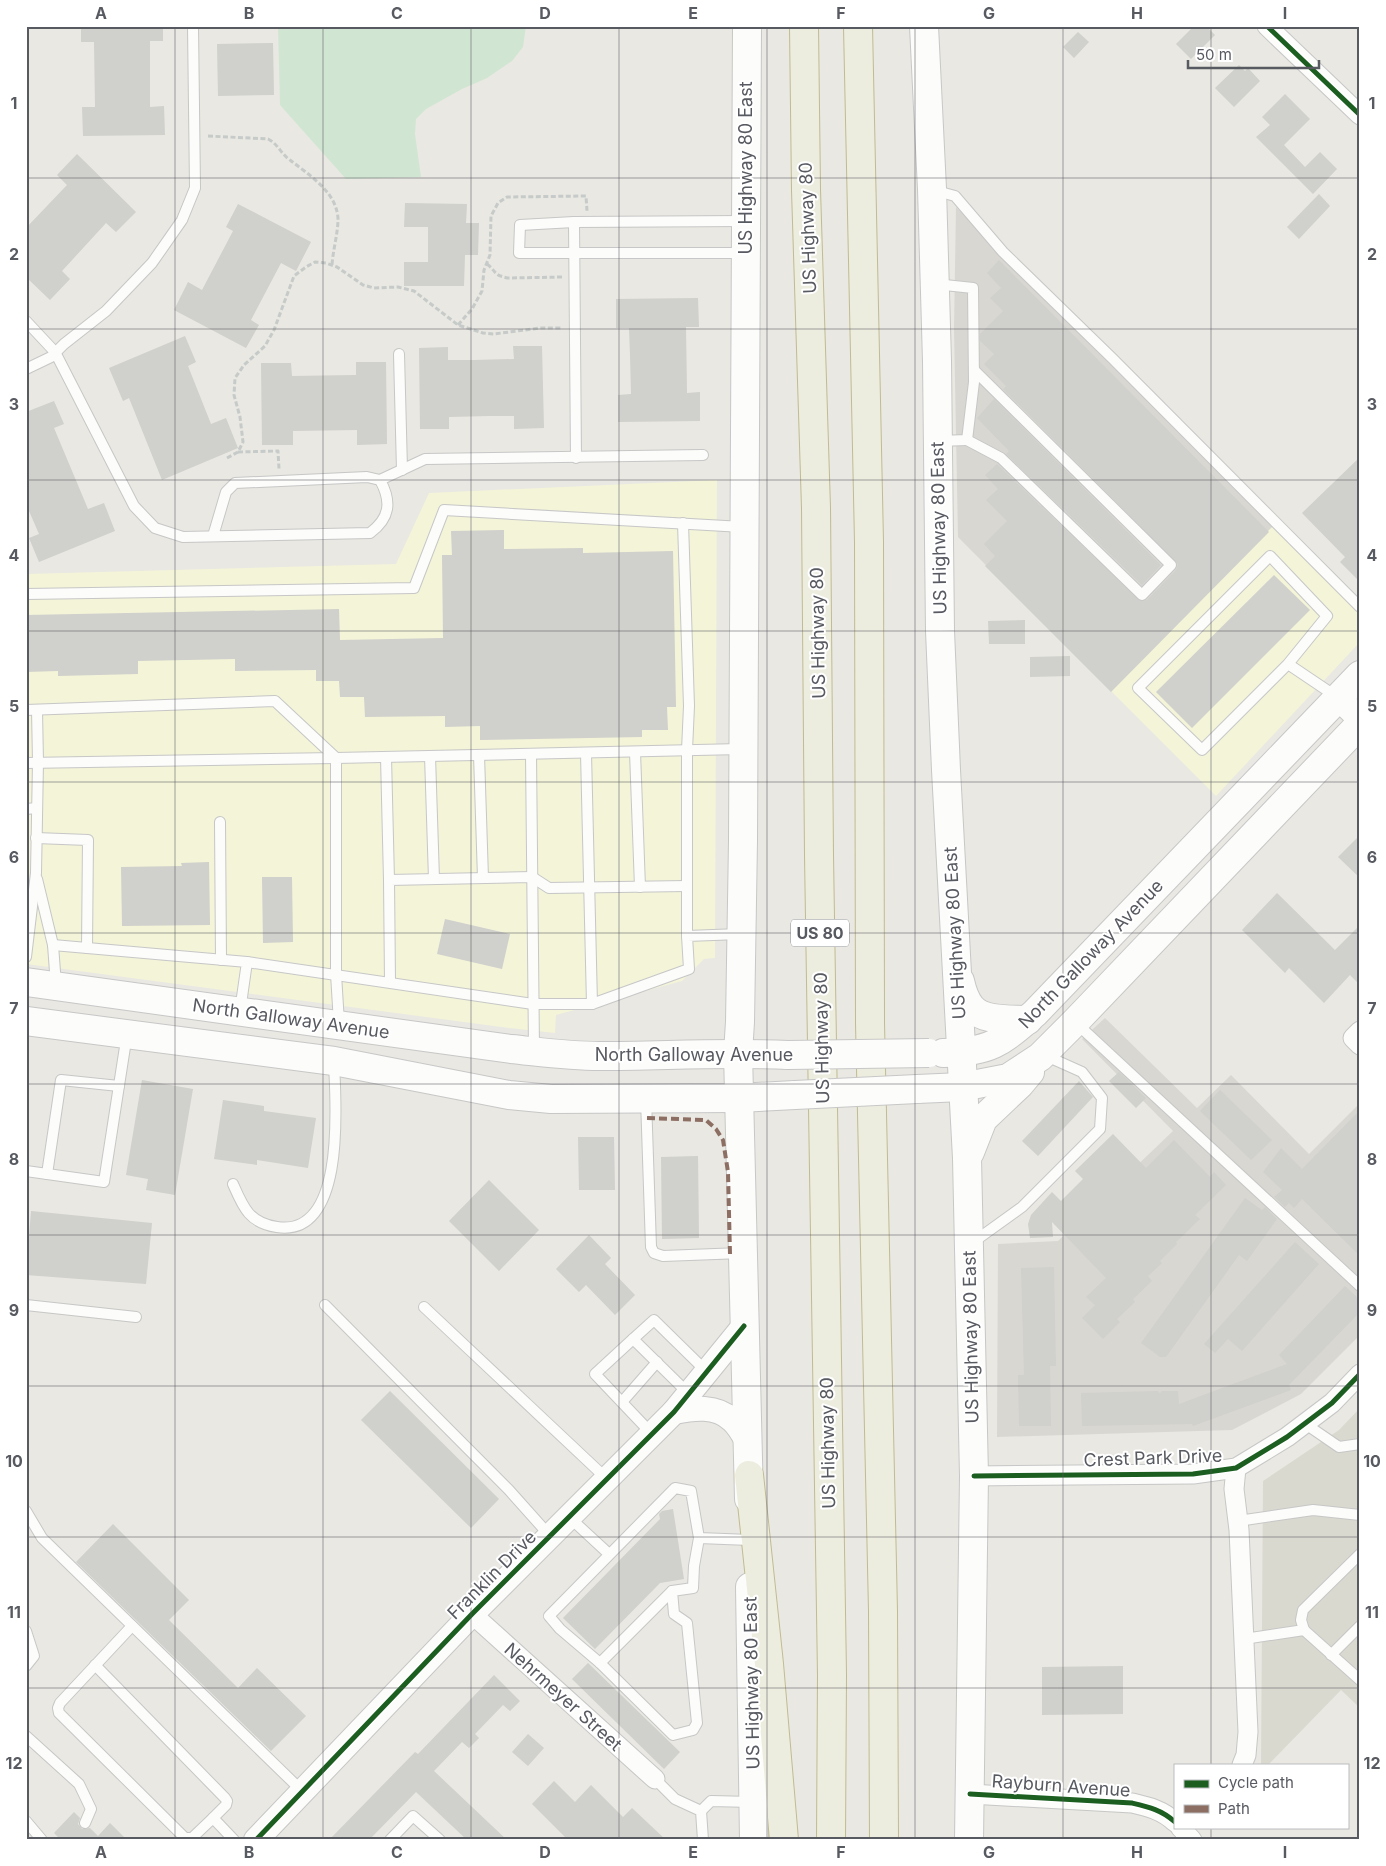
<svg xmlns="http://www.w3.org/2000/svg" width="1386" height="1866" viewBox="0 0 1386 1866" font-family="Inter,sans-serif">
<rect width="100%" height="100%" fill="#e9e8e2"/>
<g fill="#f4f4d9">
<path d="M717,480L715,958L704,959L682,981L556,1015L555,1033L509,1028L26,964V574L396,564L429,493Z"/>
<path d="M1275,524L1360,608V642L1216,796L1110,690Z"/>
</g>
<g fill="#d9d7d2">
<path d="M956,207L1275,524L1110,690L958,537L954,329Z"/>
<path d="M1105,1018L1197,1108L1231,1075L1309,1154L1360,1103V1335L1301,1394L1232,1430L997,1437L998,1244L1058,1241L1173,1131L1082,1039Z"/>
</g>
<path fill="#dad9d0" d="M1360,1408V1708L1341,1690L1268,1765H1261L1263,1481L1339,1430Z"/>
<path fill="#d0e6d2" d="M278,26H526L523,47L512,61L487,78L462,89L426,109L416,119L415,134L421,177L346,179L280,105Z"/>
<g fill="#d0d0cc">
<path d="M81,26H163V41H150V107L164,106L165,135L83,136L82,107H95L94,42H81Z"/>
<path d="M1194,26H1206L1215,35L1191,59L1176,44Z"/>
<path d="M1078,32L1089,42L1074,58L1063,47Z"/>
<path d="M273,43L274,95L218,96L217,44Z"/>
<path d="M1239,65L1245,71L1248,68L1260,81L1234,107L1215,88Z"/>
<path d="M1285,94L1310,119L1284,145L1305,167L1320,152L1337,169L1313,194L1256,137L1270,125L1262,117Z"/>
<path d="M77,154L136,212L116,232L106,223L62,271L70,279L50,300L26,277V228L67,185L57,175Z"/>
<path d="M1319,194L1330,206L1299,239L1287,227Z"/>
<path d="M405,203L467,204L466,223H479L478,255H465L464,286H404V262H428V227H404Z"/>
<path d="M238,204L311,242L296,271L281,263L251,320L259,325L246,348L174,310L188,282L202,290L233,231L226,227Z"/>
<path d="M999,260L1269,532L1111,692L985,566L995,556L984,544L1007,521L986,500L998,489L985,475L997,464L1140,601L1147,600L1176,570L1178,564L1003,389L1006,386L984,364L994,354L980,341V334L1003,311L990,298L1001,288L987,273Z"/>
<path d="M698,298L699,327H686L687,393L700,392V421L618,422V395L631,394L630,355L629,328H616V299Z"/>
<path d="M185,336L196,362L188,366L211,424L226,418L238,448L162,480L129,398L123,401L109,368Z"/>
<path d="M513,346H542L544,428L514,429V416H489L449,417V429H420L419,348L448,347V360H474L514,359Z"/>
<path d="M356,362H386L387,444L357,445V430L293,431V445H262L261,363H291L292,376L356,375Z"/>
<path d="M994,399L1161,565L1142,585L1006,454L1009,451L977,418Z"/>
<path d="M54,401L64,424L54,428L88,509L104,503L115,531L39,562L29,538L39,534L26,504V412Z"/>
<path d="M1360,457V582L1340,562L1345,557L1302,513Z"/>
<path d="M504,530V549L583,548V553L673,551L676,707H667L668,730H642V737L480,740V726L445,727V716L365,717L364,697H340L339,681H316V670L235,671V659L138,661V674L58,676V671L26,672V615L339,609L340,640L443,638L442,555H452L451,531Z"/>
<path d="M1274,575L1310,610L1192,728L1156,692Z"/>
<path d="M1025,620V644H989L988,621Z"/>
<path d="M1070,656V676L1030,677V657Z"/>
<path d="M1360,835V878L1338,857Z"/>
<path d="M209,862L210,925L122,926L121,867L182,866L181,863Z"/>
<path d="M262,877H292L293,942L263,943Z"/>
<path d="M1277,893L1335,950L1360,925V985L1350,975L1324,1003L1289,968L1285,973L1242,930Z"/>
<path d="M445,919L510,934L502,969L437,954Z"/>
<path d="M1119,1072L1146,1098L1136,1108L1109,1081Z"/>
<path d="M142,1080L193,1089L175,1195L146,1190L148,1179L126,1175Z"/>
<path d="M1079,1081L1093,1097L1038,1156L1022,1141Z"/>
<path d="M1220,1090L1272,1140L1251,1160L1200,1111Z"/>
<path d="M223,1100L264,1106V1111L316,1118L308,1168L257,1160V1165L214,1159Z"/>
<path d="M1360,1110V1256L1302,1199L1294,1208L1289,1203L1285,1207L1274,1197L1282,1190L1263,1172L1281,1148L1302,1169Z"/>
<path d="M1113,1134L1146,1168L1174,1140L1210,1177L1214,1172L1226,1185L1195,1215L1200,1219L1176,1242L1177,1244L1160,1261L1162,1263L1148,1276L1152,1281L1133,1299L1135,1302L1117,1319L1120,1322L1103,1339L1082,1318L1095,1305L1086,1297L1106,1278L1052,1222L1053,1237L1030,1238L1028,1224L1031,1215L1052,1192L1061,1201L1083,1179L1075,1171Z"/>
<path d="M578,1137H614L615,1190H579Z"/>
<path d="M698,1156L699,1238L662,1239L661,1157Z"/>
<path d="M489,1180L539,1230L499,1271L449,1221Z"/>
<path d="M1245,1198L1262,1210L1265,1207L1277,1219L1247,1261L1239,1255L1166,1357H1160L1141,1343Z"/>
<path d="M31,1211L152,1223L146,1284L26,1275Z"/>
<path d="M589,1235L611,1258L605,1264L635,1295L615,1315L586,1285L579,1292L556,1269Z"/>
<path d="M1295,1242L1319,1264L1242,1351L1228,1339L1215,1353L1204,1344Z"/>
<path d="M1054,1267L1056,1366H1050L1051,1426H1019L1018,1375H1024L1021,1268Z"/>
<path d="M1345,1286L1360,1300V1312L1289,1385L1291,1390L1193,1426L1192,1424L1082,1426L1081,1393L1158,1391L1160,1393L1162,1391H1178L1179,1404L1287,1364L1279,1355Z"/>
<path d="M390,1391L499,1499L471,1528L361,1420Z"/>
<path d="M673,1509L684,1579L660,1583L595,1649L563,1618L660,1519L659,1514L662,1511Z"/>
<path d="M113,1524L189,1600L169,1620L238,1688L257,1668L306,1716L271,1751L76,1562Z"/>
<path d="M588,1663L680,1752L664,1769L572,1679Z"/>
<path d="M1123,1666V1714L1042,1715V1667Z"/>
<path d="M494,1675L520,1701L510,1711L503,1705L475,1734L479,1738L469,1748L462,1742L434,1771L507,1840H467L416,1792L369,1840H329L415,1752L418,1754Z"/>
<path d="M528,1734L544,1748L528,1766L512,1752Z"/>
<path d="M554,1781L575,1802L591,1785L623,1817L632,1808L666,1840H568L532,1804Z"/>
<path d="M74,1812L80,1818L78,1824L82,1829L90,1828L98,1836L110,1823L127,1840H61L54,1833Z"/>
</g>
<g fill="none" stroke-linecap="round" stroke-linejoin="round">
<defs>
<g id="service">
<path d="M933,190L955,196L1003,252L1112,358L1360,607"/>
<path d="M574,222L576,458"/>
<path d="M744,253H519L520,225L574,222L745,221"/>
<path d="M935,284L973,288L974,382L967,440L939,441"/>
<path d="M26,321L55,352L134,506L155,528L183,537L370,533C390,518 392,502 380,480L367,477L235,483L226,492L213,536"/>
<path d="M399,354L402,470"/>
<path d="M26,369L51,357L64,344L106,311L152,263L182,220L195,188L193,26"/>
<path d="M967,440L1001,458L1142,595L1171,565L974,370"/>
<path d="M380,480L425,459L703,455"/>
<path d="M683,523L689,706L687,750V936"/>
<path d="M26,594L414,588L444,510L743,527"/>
<path d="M1288,664L1202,750L1138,688L1270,556L1327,616L1288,664L1337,697"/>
<path d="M26,710L275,701L336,758"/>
<path d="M635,752L640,887"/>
<path d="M586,753L592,1004"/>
<path d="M531,754L534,1050"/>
<path d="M479,755L483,878"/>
<path d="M430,756L434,879"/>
<path d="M386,757L389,880"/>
<path d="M26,763L336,758"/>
<path d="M26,809L37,808"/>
<path d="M220,822L221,960"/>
<path d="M36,838L88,840L87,948"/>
<path d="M37,879L53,945L56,985"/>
<path d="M53,945L247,962L240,1011"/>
<path d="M26,957L36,873L38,762L37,710"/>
<path d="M247,962L533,1004H592L689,969L687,936L740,934"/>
<path d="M390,982L389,880L532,877L549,888L687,886"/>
<path d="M339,1023L336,974V758L741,749"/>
<path d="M1076,1023L1360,1286"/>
<path d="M646,1099L651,1247L654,1253L663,1256L742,1253"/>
<path d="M26,1171L104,1182L127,1034"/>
<path d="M47,1174L61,1080L119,1086"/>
<path d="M233,1184C243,1207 249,1223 277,1227C346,1238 336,1105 334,1064"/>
<path d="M972,1243L1022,1207L1100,1129L1102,1098L1082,1072L1044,1055"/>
<path d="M26,1305L136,1317"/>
<path d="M325,1305L509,1490L550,1536"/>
<path d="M424,1307L607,1479"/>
<path d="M633,1339L595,1374L652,1434"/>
<path d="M689,1394L633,1339L654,1320L707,1372"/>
<path d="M622,1402L657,1362"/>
<path d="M1304,1423L1339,1447L1360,1444"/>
<path d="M26,1511L42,1538L302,1791"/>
<path d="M569,1517L609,1554"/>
<path d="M1238,1521L1313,1510L1360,1515"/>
<path d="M699,1538L691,1491L675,1488L549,1616L560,1629L600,1663L673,1735L693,1730L697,1723L687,1623L674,1614L672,1591L693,1588L694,1566L699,1538L750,1540"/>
<path d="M132,1626L60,1703L58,1708L59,1713L185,1838H192L213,1818L234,1840"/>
<path d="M1304,1630L1360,1680"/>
<path d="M26,1631L34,1656L26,1666"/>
<path d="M1244,1639L1304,1630L1301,1620L1303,1610L1360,1554"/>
<path d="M1331,1655L1360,1626"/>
<path d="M600,1663L672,1591"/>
<path d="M95,1665L225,1798L227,1801L226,1805L213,1818"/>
<path d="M26,1736L79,1784L91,1809L85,1823"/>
<path d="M655,1779L675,1799L701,1811L703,1840"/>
<path d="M701,1811L711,1801L752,1802"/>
<path d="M26,1821L42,1840"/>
<path d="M390,1840L413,1816L440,1840"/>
</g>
<g id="minor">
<path d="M1267,26L1360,115"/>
<path d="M1360,1031L1353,1038L1360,1045"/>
<path d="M1236,1468L1234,1489L1239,1530L1248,1732L1246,1755L1242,1765"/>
<path d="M974,1476L1193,1474L1236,1468L1287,1437L1332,1403L1360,1374"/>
<path d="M472,1614L655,1779"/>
<path d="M970,1794L1132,1803C1149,1807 1162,1810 1175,1822"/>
<path d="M1180,1827L1192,1840"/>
</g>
<g id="tertiary">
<path d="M1338,698L1360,719"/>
<path d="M674,1412C694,1408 716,1405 732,1420C739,1426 744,1436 748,1443"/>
<path d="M256,1840L472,1614L674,1412L744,1326"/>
</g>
<g id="secondary">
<path d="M747,26L743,841L740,1022L738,1053L749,1499"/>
<path d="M924,26L932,189L937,361L940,631L946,770L967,1158L974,1476L969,1840"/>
<path d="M960,981C962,990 965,1000 971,1007C983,1022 1011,1019 1028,1020"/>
<path d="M26,982L511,1049C541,1052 570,1056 599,1056C662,1056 725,1052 788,1055"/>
<path d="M26,1021L334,1061L509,1095L551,1099L738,1098L795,1095"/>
<path d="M943,1053C990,1052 1001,1043 1035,1013L1360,675"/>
<path d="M917,1089L962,1087L1008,1078L1040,1057L1075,1022L1360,724"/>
<path d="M970,1152L983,1119L1020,1084L1030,1072"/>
<path d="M750,1587L754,1840"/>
</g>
<g id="motorway">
<path d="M804,26L806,190L816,508L819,855L832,1675L831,1840"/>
<path d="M858,26L869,542L870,1023L883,1611L884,1840"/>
<path d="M749,1475L769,1664L784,1840"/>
</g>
</defs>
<use href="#service" stroke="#c6c7c6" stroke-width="12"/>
<use href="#minor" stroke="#c6c7c6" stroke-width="21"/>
<use href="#tertiary" stroke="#c6c7c6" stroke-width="26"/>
<use href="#secondary" stroke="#c7c7c7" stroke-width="30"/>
<use href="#motorway" stroke="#c0bb90" stroke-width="30"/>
<g stroke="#c6cbc9" stroke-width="3" stroke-dasharray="5 2.5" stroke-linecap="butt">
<path d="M208,136L268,139C278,144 281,154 290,160C309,175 337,192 338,219C338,233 333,250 332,265"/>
<path d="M487,264C497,272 493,275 508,278L563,277"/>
<path d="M458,325L472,309L482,291L484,270L490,255L491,216L498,203L507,197L586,196L587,211"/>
<path d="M238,452L278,451L279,469"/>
<path d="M227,458L238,452L243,442L240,417L234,395L235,378L244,365L265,346L274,330L294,276L306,267L315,262L326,263L337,267L363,285L374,288L398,287L414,291L458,325L483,333L494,334L540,328H562"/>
</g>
<use href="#service" stroke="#fcfcfb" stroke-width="10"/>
<use href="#minor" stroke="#fcfcfb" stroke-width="19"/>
<use href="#tertiary" stroke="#fcfcfb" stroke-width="24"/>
<use href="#secondary" stroke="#fcfcfb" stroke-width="28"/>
<use href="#motorway" stroke="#ededdf" stroke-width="28"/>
<defs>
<g id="secondary-bridge">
<path d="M788,1055L929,1053"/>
<path d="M795,1095L917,1089"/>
</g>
</defs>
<use href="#secondary-bridge" stroke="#c7c7c7" stroke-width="30" stroke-linecap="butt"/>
<use href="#secondary-bridge" stroke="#fcfcfb" stroke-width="28"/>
<path stroke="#8d6e63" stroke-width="4" stroke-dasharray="8 4" stroke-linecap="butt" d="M647,1118L706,1120L716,1129L723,1140L728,1172L730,1254"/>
<defs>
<g id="cycleway">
<path d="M1267,26L1360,115"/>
<path d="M974,1476L1193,1474L1236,1468L1287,1437L1332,1403L1360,1374"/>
<path d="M970,1794L1132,1803C1149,1807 1162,1810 1175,1822"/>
<path d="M256,1840L472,1614L674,1412L744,1326"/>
</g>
</defs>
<use href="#cycleway" stroke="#fff" stroke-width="8"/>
<use href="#cycleway" stroke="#1b5e20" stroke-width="5"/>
</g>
<path fill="none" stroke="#585a61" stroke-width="1" stroke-opacity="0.55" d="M175,26V1840M323,26V1840M471,26V1840M619,26V1840M767,26V1840M915,26V1840M1063,26V1840M1211,26V1765M26,178H1360M26,329H1360M26,480H1360M26,631H1360M26,782H1360M26,933H1360M26,1084H1360M26,1235H1360M26,1386H1360M26,1537H1360M26,1688H1360M1211,1827V1840"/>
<g text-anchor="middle" stroke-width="4" stroke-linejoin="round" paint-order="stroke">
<rect fill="#fff" stroke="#8a8c90" stroke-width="1" x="791" y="919.5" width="58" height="27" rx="4"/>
<g font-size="16" font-weight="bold" fill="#585a61">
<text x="820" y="939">US 80</text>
</g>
<g font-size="18" fill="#585a61" stroke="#fff">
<text transform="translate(746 168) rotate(-90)" y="6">US Highway 80 East</text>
<text transform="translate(808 228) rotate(-92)" y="6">US Highway 80</text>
<text transform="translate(939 528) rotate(-91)" y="6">US Highway 80 East</text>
<text transform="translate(818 633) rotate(-91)" y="6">US Highway 80</text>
<text transform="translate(955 933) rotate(-93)" y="6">US Highway 80 East</text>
<text transform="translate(1091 954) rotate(-46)" y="6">North Galloway Avenue</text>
<text transform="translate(291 1019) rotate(8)" y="6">North Galloway Avenue</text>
<text transform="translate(822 1038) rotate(-91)" y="6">US Highway 80</text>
<text x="694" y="1061">North Galloway Avenue</text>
<text transform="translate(971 1337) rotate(-91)" y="6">US Highway 80 East</text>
<text transform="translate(828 1443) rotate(-91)" y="6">US Highway 80</text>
<text transform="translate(1153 1458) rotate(-2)" y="6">Crest Park Drive</text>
<text transform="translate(492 1575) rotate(-45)" y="6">Franklin Drive</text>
<text transform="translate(752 1683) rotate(-91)" y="6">US Highway 80 East</text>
<text transform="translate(563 1697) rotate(42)" y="6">Nehrmeyer Street</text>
<text transform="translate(1061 1786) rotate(4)" y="6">Rayburn Avenue</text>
</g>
</g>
<rect width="1386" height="1866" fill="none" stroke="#ffffff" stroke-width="55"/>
<rect x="1174" y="1764" width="175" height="65" fill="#ffffff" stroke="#bcbdc0"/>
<rect x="1184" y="1780" width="25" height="8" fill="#1b5e20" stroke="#bcbdc0"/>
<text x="1218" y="1788" font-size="15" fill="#585a61">Cycle path</text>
<rect x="1184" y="1805" width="25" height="8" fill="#8d6e63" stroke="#bcbdc0"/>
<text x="1218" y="1814" font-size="15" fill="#585a61">Path</text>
<path d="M1188 60v8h131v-8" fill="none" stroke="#585a61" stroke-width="2.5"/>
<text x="1196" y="60" font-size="15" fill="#585a61" stroke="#ffffff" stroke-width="4" paint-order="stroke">50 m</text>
<rect x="28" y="28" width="1330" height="1810" fill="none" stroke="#585a61" stroke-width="2"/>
<g font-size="16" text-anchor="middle" font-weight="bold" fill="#585a61">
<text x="101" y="19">A</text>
<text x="249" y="19">B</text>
<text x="397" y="19">C</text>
<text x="545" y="19">D</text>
<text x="693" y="19">E</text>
<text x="841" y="19">F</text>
<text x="989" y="19">G</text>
<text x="1137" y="19">H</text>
<text x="1285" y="19">I</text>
<text x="14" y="109">1</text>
<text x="1372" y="109">1</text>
<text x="14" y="260">2</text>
<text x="1372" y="260">2</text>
<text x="14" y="410">3</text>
<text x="1372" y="410">3</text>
<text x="14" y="561">4</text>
<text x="1372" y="561">4</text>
<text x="14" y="712">5</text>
<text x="1372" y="712">5</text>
<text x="14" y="863">6</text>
<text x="1372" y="863">6</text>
<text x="14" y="1014">7</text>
<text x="1372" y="1014">7</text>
<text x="14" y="1165">8</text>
<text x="1372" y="1165">8</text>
<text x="14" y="1316">9</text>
<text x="1372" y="1316">9</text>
<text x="14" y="1467">10</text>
<text x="1372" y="1467">10</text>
<text x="14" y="1618">11</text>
<text x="1372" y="1618">11</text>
<text x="14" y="1769">12</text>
<text x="1372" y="1769">12</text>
<text x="101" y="1858">A</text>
<text x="249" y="1858">B</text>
<text x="397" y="1858">C</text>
<text x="545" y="1858">D</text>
<text x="693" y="1858">E</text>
<text x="841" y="1858">F</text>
<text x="989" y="1858">G</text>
<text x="1137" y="1858">H</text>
<text x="1285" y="1858">I</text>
</g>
</svg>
